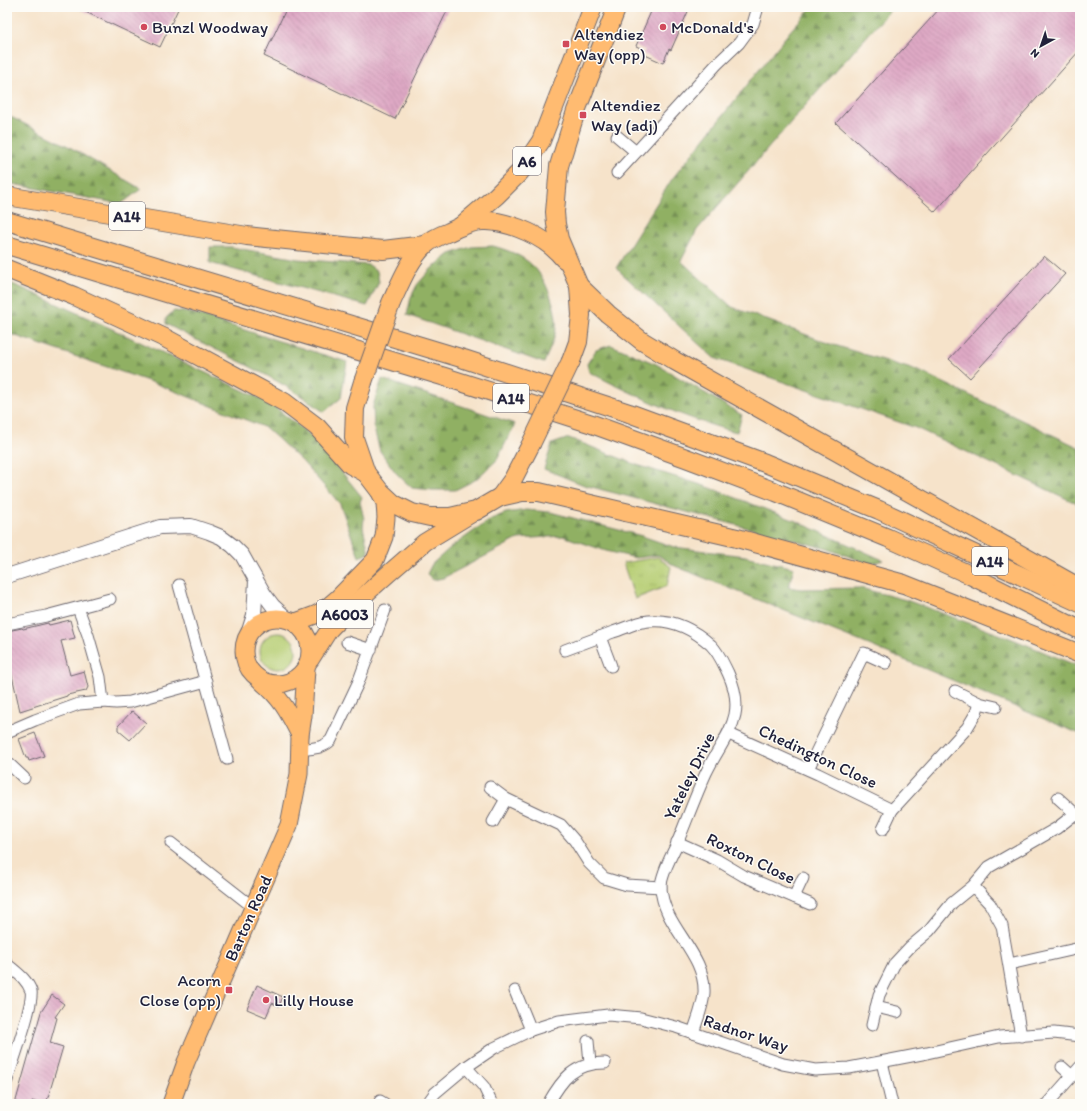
<svg xmlns="http://www.w3.org/2000/svg" width="1087" height="1111" viewBox="0 0 1087 1111" font-family="Itim,sans-serif">
<defs>
<pattern id="forest-firs" width="22" height="20" patternUnits="userSpaceOnUse"><rect width="22" height="20" fill="#90b064"/><path d="M5 1l3.5 6h-7zM16 11l3.5 6h-7z" fill="#758f54"/></pattern>
<pattern id="park-tufts" width="24" height="20" patternUnits="userSpaceOnUse"><rect width="24" height="20" fill="#b6cd72"/><path d="M3 7l-1-3M5 7V3M7 7l1-3M15 17l-1-3M17 17v-4M19 17l1-3" fill="none" stroke="#9cb064"/></pattern>
<pattern id="building-back-hatch" width="6" height="6" patternUnits="userSpaceOnUse"><rect width="6" height="6" fill="#dea8c4"/><path d="M-1 5l2 2M0 0l6 6M5-1l2 2" fill="none" stroke="#be90a9"/></pattern>
</defs>
<rect width="100%" height="100%" fill="#fdfcf7"/>
<filter id="ink" filterUnits="userSpaceOnUse"><feTurbulence type="fractalNoise" baseFrequency=".025" numOctaves="2"/><feDisplacementMap in="SourceGraphic" scale="8" xChannelSelector="R" yChannelSelector="G"/><feConvolveMatrix kernelMatrix="1 2 1 2 8 2 1 2 1" color-interpolation-filters="sRGB"/></filter>
<filter id="wash" filterUnits="userSpaceOnUse"><feTurbulence type="fractalNoise" baseFrequency=".012" numOctaves="4" result="noise"/><feDisplacementMap in="SourceGraphic" scale="16" xChannelSelector="R" yChannelSelector="G"/><feGaussianBlur stdDeviation="0.9" result="paint"/><feColorMatrix in="noise" values="0 0 0 0 0 0 0 0 0 0 0 0 0 0 0 0 0 1.4 0 .05"/><feComposite in="paint" operator="in"/></filter>
<g filter="url(#wash)">
<rect width="100%" height="100%" fill="#f6e3ca"/>
<circle fill="#b6cd72" stroke="#6c7856" cx="278" cy="651" r="18"/>
<g fill="url(#forest-firs)" stroke="#596950">
<path d="M812,7H893L804,107L697,230L681,261L732,307L831,344L921,372L1080,448V505L916,428L714,358L616,268L672,179L791,30Z"/>
<path d="M7,115L68,146L141,189L121,204L7,183Z"/>
<path d="M493,246C507,250 522,255 533,266C546,278 558,311 556,328C555,340 548,352 544,363L407,315L411,297L417,285L431,269L450,254L471,247Z"/>
<path d="M210,247H231L298,259L369,265L377,271L379,282L367,306L210,263Z"/>
<path d="M7,282L22,288L110,328L270,403L315,439L362,497L360,502L364,519L363,527L369,553L359,557L340,504L302,461L266,428L157,384L7,333Z"/>
<path d="M174,311L192,313L266,337L347,362L341,398L324,412C276,375 219,353 166,324V318Z"/>
<path d="M611,345L656,364L742,415L737,432C689,421 634,395 589,372L587,364L596,350Z"/>
<path d="M382,379L515,424L497,460L475,480L455,490H433L412,488L396,473L380,451L374,429L373,406Z"/>
<path d="M569,438L637,465L708,487L796,521L883,560L870,564L828,549L584,485L544,469L552,444Z"/>
<path d="M526,510L550,512L642,536L674,547L745,556L794,568L788,587L801,589L860,588L906,600L1015,640L1080,667V734L864,643L675,566L658,555L636,558L606,551L563,536L518,539L443,578L433,580L427,574L432,564L450,548L491,519L506,513Z"/>
</g>
<path fill="url(#park-tufts)" stroke="#6c7856" d="M658,557L671,567L667,586L635,599L623,563Z"/>
<g id="blocks">
<g fill="url(#building-back-hatch)">
<path d="M75,7H179L160,47Z"/>
<path d="M287,7H449L395,119L264,56Z"/>
<path d="M653,7H690L671,50L669,49L663,63L643,54L645,50L636,46Z"/>
<path d="M941,7H1080V50L935,212L836,123Z"/>
<path d="M1044,256L1065,274L970,378L949,359Z"/>
<path d="M70,620L75,638L61,641L70,675L84,671L88,687L86,691L67,695V696L20,711L7,653L10,652L7,638V631L22,628L23,629L48,623L49,625Z"/>
<path d="M132,711L146,723L130,740L118,730V726Z"/>
<path d="M35,733L44,756L29,761L28,758H26L19,739Z"/>
<path d="M257,985L283,997L279,1006L272,1003L266,1017L247,1009Z"/>
<path d="M52,995L64,1004L55,1017L57,1018L50,1043L63,1047L46,1104H41L32,1101L31,1104H15L41,1012Z"/>
</g>
</g>
</g>
<g filter="url(#ink)">
<use href="#blocks" fill-opacity="0" stroke="#6c666d" stroke-width="1"/>
<g fill="none" stroke-linecap="round" stroke-linejoin="round">
<defs>
<g id="minor">
<path d="M617,136L636,152"/>
<path d="M617,173L717,64L739,43L753,24L758,7"/>
<path d="M179,585L227,759"/>
<path d="M78,608L88,635L100,677L103,702"/>
<path d="M7,624L46,616L110,599"/>
<path d="M600,637L611,666"/>
<path d="M347,642L371,650"/>
<path d="M565,650C581,644 597,638 613,632C623,629 633,624 642,622C668,617 692,628 711,645C719,653 723,663 728,673C749,718 724,735 706,773C695,797 686,822 676,846C671,856 660,878 661,888C663,927 706,953 704,993C703,1007 697,1020 693,1033"/>
<path d="M955,691L979,703L996,707"/>
<path d="M7,732L35,720L79,704L103,702L116,703L130,702L206,681"/>
<path d="M729,734L818,774L892,810L967,728L976,713L979,703"/>
<path d="M300,750C311,748 323,749 331,740L358,683L385,610"/>
<path d="M7,762L24,778"/>
<path d="M808,769L864,653L886,663"/>
<path d="M490,787L506,799L561,825L575,841L589,863L604,878L627,885L661,887"/>
<path d="M1058,798L1080,818"/>
<path d="M493,822L506,799"/>
<path d="M883,829L892,810"/>
<path d="M677,842L717,860L744,876L810,904"/>
<path d="M171,843L253,907"/>
<path d="M973,886L990,904L1002,926L1021,1036"/>
<path d="M794,897L803,878"/>
<path d="M7,964C16,972 27,979 31,991C34,1003 12,1064 7,1080"/>
<path d="M1009,964L1080,948"/>
<path d="M515,991L531,1030"/>
<path d="M876,1007L897,1012"/>
<path d="M872,1025L879,995L895,963L910,947L929,931L952,903L973,886L989,867L1057,828L1075,814"/>
<path d="M588,1041L590,1063"/>
<path d="M882,1062L892,1104"/>
<path d="M466,1067L484,1087L492,1104"/>
<path d="M1062,1067L1072,1076"/>
<path d="M380,1101L385,1104"/>
<path d="M427,1104L435,1093L466,1067L494,1048L531,1030L559,1021L608,1015L641,1018L676,1027L783,1064L815,1070L849,1068L927,1053L999,1037L1054,1033L1080,1036"/>
<path d="M548,1104C562,1079 574,1063 605,1063"/>
<path d="M1047,1104L1080,1067"/>
</g>
<g id="tertiary">
<path d="M7,576L160,527L191,526L209,532L221,537L233,546L242,555L264,594L273,606L286,618"/>
<path d="M248,634L254,615L256,581"/>
</g>
<g id="primary">
<circle cx="277" cy="651" r="33"/>
<path d="M296,622L315,615L324,610L338,598L375,560L384,537L386,518L385,503L379,490"/>
<path d="M310,660L329,630L350,608L388,574L425,542L471,514"/>
<path d="M261,681C281,698 288,711 300,735"/>
<path d="M171,1104L186,1062L289,825L299,774L300,735L303,716L306,669"/>
</g>
<g id="trunk">
<path d="M7,196L247,236L383,250L425,245"/>
<path d="M7,221L464,359L629,413L765,463L879,510L1080,603"/>
<path d="M461,226L496,196L520,172L541,141L593,7"/>
<path d="M7,245L445,377L592,424L686,458L776,492L888,538L968,574L1080,630"/>
<path d="M7,269L74,296L165,338L284,402L317,427L351,465L366,473"/>
<path d="M579,286L608,314L642,341L675,361L1080,588"/>
<path d="M391,303C400,284 409,260 425,245C431,240 441,235 449,232C459,227 472,221 483,221C504,220 535,233 551,246C556,250 560,254 564,259"/>
<path d="M571,361L578,342L581,315L579,286L559,239L556,224L555,212L559,166L576,111L617,7"/>
<path d="M363,382L355,408L354,438L366,473L379,490L394,504L412,513L430,517H450L476,511L500,497L522,492H539L737,538L904,584L1080,654"/>
<path d="M500,497L513,479L531,444"/>
</g>
</defs>
<use href="#minor" stroke="#6c666d" stroke-width="13"/>
<use href="#tertiary" stroke="#6c666d" stroke-width="16"/>
<use href="#primary" stroke="#6c666d" stroke-width="19"/>
<use href="#trunk" stroke="#6c666d" stroke-width="20"/>
<use href="#minor" stroke="#fff" stroke-width="11"/>
<use href="#tertiary" stroke="#fff" stroke-width="14"/>
<use href="#primary" stroke="#ffbb71" stroke-width="17"/>
<use href="#trunk" stroke="#ffbb71" stroke-width="18"/>
<defs>
<g id="trunk-bridge">
<path d="M363,382L391,303"/>
<path d="M531,444L571,361"/>
</g>
</defs>
<use href="#trunk-bridge" stroke="#6c666d" stroke-width="20" stroke-linecap="butt"/>
<use href="#trunk-bridge" stroke="#ffbb71" stroke-width="18"/>
</g>
</g>
<g fill="#d1495b" stroke="#fdfcf7" stroke-width="1.5">
<circle cx="144" cy="27" r="4"/>
<circle cx="663" cy="27" r="4"/>
<rect x="562" y="40" width="8" height="8" rx="2"/>
<rect x="579" y="111" width="8" height="8" rx="2"/>
<rect x="225" y="986" width="8" height="8" rx="2"/>
<circle cx="266" cy="1000" r="4"/>
</g>
<g text-anchor="middle" stroke-width="3" stroke-linejoin="round" paint-order="stroke">
<g fill="#fdfcf7" stroke="#646373" stroke-width="1">
<rect x="513" y="147" width="28" height="28" rx="3"/>
<rect x="109" y="202" width="36" height="28" rx="3"/>
<rect x="493" y="384" width="36" height="28" rx="3"/>
<rect x="972" y="547" width="36" height="28" rx="3"/>
<rect x="317" y="600" width="56" height="28" rx="3"/>
</g>
<g font-size="16" font-weight="bold" fill="#22223b">
<text x="527" y="167">A6</text>
<text x="127" y="222">A14</text>
<text x="511" y="404">A14</text>
<text x="990" y="567">A14</text>
<text x="345" y="620">A6003</text>
</g>
<g font-size="17" fill="#22223b" stroke="#fdfcf7" text-anchor="start">
<text x="152" y="33">Bunzl Woodway</text>
<text x="671" y="33">McDonald's</text>
<text x="574" y="40">Altendiez<tspan x="574" dy="20">Way (opp)</tspan></text>
<text x="591" y="111">Altendiez<tspan x="591" dy="20">Way (adj)</tspan></text>
<text x="221" y="986" text-anchor="end">Acorn<tspan x="221" dy="20">Close (opp)</tspan></text>
<text x="274" y="1006">Lilly House</text>
</g>
<g font-size="17" fill="#22223b" stroke="#fdfcf7">
<text transform="translate(818 756) rotate(25)" y="6">Chedington Close</text>
<text transform="translate(689 776) rotate(-64)" y="6">Yateley Drive</text>
<text transform="translate(751 858) rotate(26)" y="6">Roxton Close</text>
<text transform="translate(248 918) rotate(-66)" y="6">Barton Road</text>
<text transform="translate(746 1033) rotate(18)" y="6">Radnor Way</text>
</g>
</g>
<rect width="1087" height="1111" fill="none" stroke="#fdfcf7" stroke-width="24"/>
<g transform="translate(1041 46) rotate(220)" stroke="#fdfcf7" stroke-width="3" paint-order="stroke">
<path d="M0-3L7 15L0 10L-7 15Z" fill="#22223b"/>
<text y="-6" font-size="11" font-weight="bold" text-anchor="middle" fill="#22223b">N</text>
</g>
</svg>
